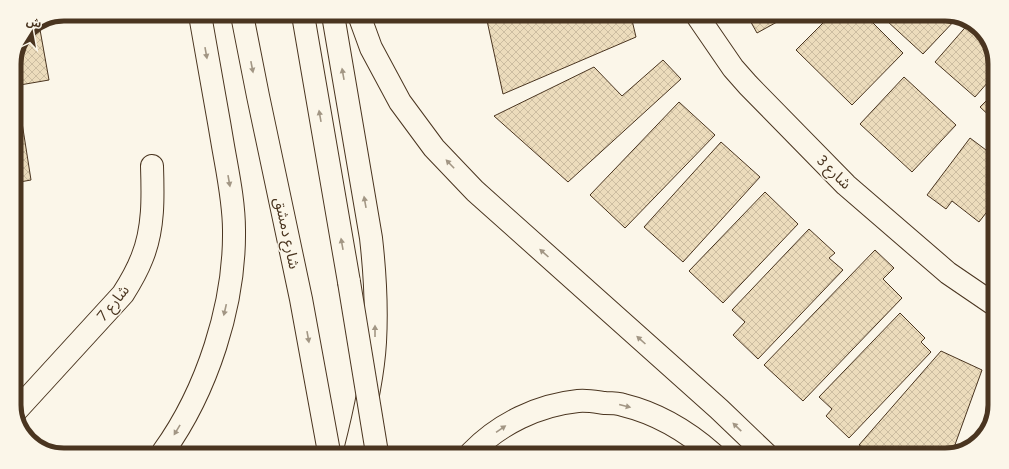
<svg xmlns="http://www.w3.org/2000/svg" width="1009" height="469" viewBox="0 0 1009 469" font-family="Figtree,'Noto Sans Arabic',sans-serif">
<defs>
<pattern id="building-cross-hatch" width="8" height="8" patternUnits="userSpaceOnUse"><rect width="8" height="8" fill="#ecdcbc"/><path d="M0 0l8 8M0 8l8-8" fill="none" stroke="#ccbda1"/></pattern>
</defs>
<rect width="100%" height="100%" fill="#fbf6e9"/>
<g fill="url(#building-cross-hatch)" stroke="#4a3520">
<path d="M486,16H631L636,37L503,94Z"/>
<path d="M748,17H786L757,33Z"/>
<path d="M829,17H867L903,53L852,105L796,50Z"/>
<path d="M890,18H957L923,54L887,21Z"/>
<path d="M970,22L986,36L995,61V74L975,97L935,62Z"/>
<path d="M39,24L49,80L14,86V61L29,28Z"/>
<path d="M663,60L681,79L568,182L494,116L594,67L622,96Z"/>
<path d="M904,77L956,125L912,172L860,124Z"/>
<path d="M995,92L994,120L980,107Z"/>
<path d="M18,97L31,180L14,183V98Z"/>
<path d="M679,102L715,135L625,228L590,195Z"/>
<path d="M970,138L994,156L993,204L979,222L952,201L946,209L927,195Z"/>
<path d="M721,142L760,177L683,262L644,227Z"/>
<path d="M765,192L798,224L723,303L689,271Z"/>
<path d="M809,229L835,253L829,258L843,270L758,359L733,335L745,322L732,310Z"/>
<path d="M875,250L894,268L883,279L902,298L803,401L764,365Z"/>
<path d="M900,313L925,338L921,342L931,352L849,438L826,416L832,409L819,397Z"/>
<path d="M941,351L982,370L952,453L946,455H875L859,445Z"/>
</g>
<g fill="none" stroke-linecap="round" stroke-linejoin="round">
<defs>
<g id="street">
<path d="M698,17L733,68L748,85L846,185L948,273L992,303"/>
<path d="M15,412L123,294C130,283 137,271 142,258C154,229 153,196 152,166"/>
</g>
<g id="primary">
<path d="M242,15L258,96L301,299L329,452"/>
<path d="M303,15L349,282"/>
<path d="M333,15L371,238C375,273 377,307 375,342C373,378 364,417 355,452"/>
<path d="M359,15L371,48L400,102L434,148L475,191L719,409L766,454"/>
<path d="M163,452C207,391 235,305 234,230C234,200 227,170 222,140C215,98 207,56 200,15"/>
<path d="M471,453C499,424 538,405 578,401C587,400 597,402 605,403C611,403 618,403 623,405C656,413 688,432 713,454"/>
</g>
</defs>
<use href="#street" stroke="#4a3520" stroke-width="24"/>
<use href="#primary" stroke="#4a3520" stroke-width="24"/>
<use href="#street" stroke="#fbf6e9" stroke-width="22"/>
<use href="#primary" stroke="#fbf6e9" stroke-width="22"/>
<defs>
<path id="primary-bridge" d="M349,282L377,453"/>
</defs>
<use href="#primary-bridge" stroke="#4a3520" stroke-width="24" stroke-linecap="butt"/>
<use href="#primary-bridge" stroke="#fbf6e9" stroke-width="22"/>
</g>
<defs><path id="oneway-solid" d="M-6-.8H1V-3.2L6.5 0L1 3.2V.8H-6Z"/></defs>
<g fill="#a29684">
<use href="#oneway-solid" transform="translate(206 53) rotate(80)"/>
<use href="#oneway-solid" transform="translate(252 67) rotate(79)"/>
<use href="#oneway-solid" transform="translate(343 74) rotate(-100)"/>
<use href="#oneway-solid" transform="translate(320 116) rotate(-100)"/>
<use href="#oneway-solid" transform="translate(450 164) rotate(-134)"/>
<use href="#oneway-solid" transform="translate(229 181) rotate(80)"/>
<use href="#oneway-solid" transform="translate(365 202) rotate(-100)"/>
<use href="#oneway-solid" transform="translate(342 244) rotate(-100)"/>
<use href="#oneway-solid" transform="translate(544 253) rotate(-138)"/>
<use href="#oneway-solid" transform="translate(225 310) rotate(103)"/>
<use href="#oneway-solid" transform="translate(375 331) rotate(-90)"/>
<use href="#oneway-solid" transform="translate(308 337) rotate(80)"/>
<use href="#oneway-solid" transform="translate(641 340) rotate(-138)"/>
<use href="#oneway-solid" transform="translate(625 406) rotate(14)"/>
<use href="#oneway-solid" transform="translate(737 427) rotate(-136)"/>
<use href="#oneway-solid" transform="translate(501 429) rotate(-34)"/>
<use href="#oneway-solid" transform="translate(177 430) rotate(121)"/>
</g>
<g text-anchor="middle" stroke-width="3" stroke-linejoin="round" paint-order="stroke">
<g font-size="15" fill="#4a3520" stroke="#fbf6e9">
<text transform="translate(834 172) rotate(44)" y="5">شارع 3</text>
<text transform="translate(287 233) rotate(78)" y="5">شارع دمشق</text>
<text transform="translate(113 303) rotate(-51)" y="5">شارع 7</text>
</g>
</g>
<path d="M0 0H1009V469H0ZM64 21H945A43 43 0 0 1 988 64V405A43 43 0 0 1 945 448H64A43 43 0 0 1 21 405V64A43 43 0 0 1 64 21Z" fill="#fbf6e9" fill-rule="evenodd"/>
<path fill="none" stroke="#4a3520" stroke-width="5" d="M64 21H945A43 43 0 0 1 988 64V405A43 43 0 0 1 945 448H64A43 43 0 0 1 21 405V64A43 43 0 0 1 64 21Z"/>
<g transform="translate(32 32) rotate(11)" stroke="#fbf6e9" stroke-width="3" paint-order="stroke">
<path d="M0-3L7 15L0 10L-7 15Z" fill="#4a3520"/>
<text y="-6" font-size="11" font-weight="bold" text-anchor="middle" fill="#4a3520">ش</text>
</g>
</svg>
